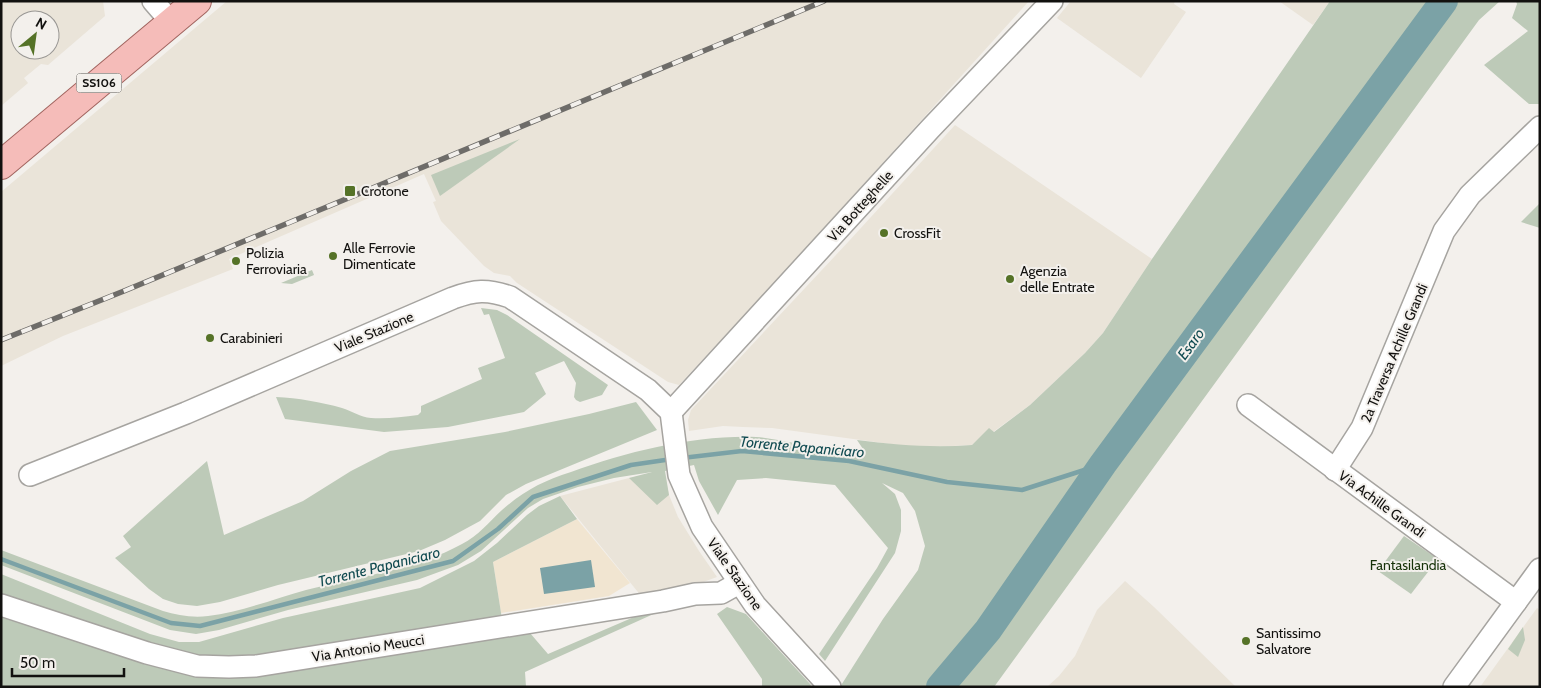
<svg xmlns="http://www.w3.org/2000/svg" width="1541" height="688" viewBox="0 0 1541 688" font-family="Cabin,sans-serif">
<rect width="100%" height="100%" fill="#f3f0ec"/>
<g fill="#eae4d9" fill-rule="evenodd">
<path d="M1,1H103L105,16L48,65L41,64L24,78L28,83L1,106ZM20,20H50V50H20Z"/>
<path d="M227,1H1029L785,271L679,385L668,382L517,283L510,276L494,273L484,266L441,221L433,202L436,201L424,174L229,259L233,269L63,336L1,366V192Z"/>
<path d="M1071,1H1175L1174,4L1186,12L1141,78L1057,18Z"/>
<path d="M1279,1H1330L1313,25Z"/>
<path d="M955,125L1152,259L1103,333L1085,353L1030,405L993,432L989,429L972,445L935,447L905,446L772,428L743,427L723,426L689,431L688,420L691,410L849,241Z"/>
<path d="M664,471L669,495L678,517L699,551L717,577L684,589L642,597L560,496L629,478Z"/>
<path d="M1125,581L1154,607L1236,687H1047L1059,676L1075,656L1097,610Z"/>
<path d="M1537,608L1540,610V687H1480Z"/>
</g>
<path fill="#f1e5d1" d="M577,519L630,583L609,596L501,613L493,562Z"/>
<g fill="#bdcab8">
<path d="M1330,1H1500L1479,20L994,687H840L883,619L918,570L925,546L915,511L903,493L882,483L895,494L901,510V531L895,553L825,661L819,654L877,568L888,548L835,485L766,478L737,480L718,515L699,481L694,465L665,471L669,495L657,505L629,478L652,472L614,478L578,487L543,499L528,508L481,551L458,565L417,580L288,610L219,630L196,634L170,630L1,565V550L163,611C177,615 192,618 208,616C241,612 274,599 306,590C355,578 419,568 462,544C478,536 489,522 502,510C525,490 543,481 571,472C630,451 694,435 756,437C769,438 781,441 794,443C817,446 841,449 865,452L857,440C896,445 933,448 972,445L989,428L994,432L1030,405L1085,353L1103,333L1152,259Z"/>
<path d="M1516,1H1540V104H1529L1484,65L1528,31L1512,18L1517,4Z"/>
<path d="M520,139L440,196L431,175Z"/>
<path d="M1540,203V228L1521,222Z"/>
<path d="M312,270L314,275L292,284L281,283Z"/>
<path d="M481,308L497,310L507,315L608,385L602,395L580,402L576,400L574,397L576,383L564,361L535,373L546,394L524,412L448,427L384,432L285,419L276,397C298,398 321,402 342,408C352,411 360,417 371,418C387,419 402,417 418,415L421,412V406L482,379L478,368L505,358L489,314L484,315Z"/>
<path d="M636,402L657,430L526,484L506,495L480,521L445,540L419,551L278,585L220,602L197,606L178,604L163,599L149,589L115,558L131,547L123,536L207,461L224,535L303,501L351,471L390,451L505,432L589,414Z"/>
<path d="M560,496L577,519L493,562L502,619L246,659L207,657L180,653L1,596V574L150,634L179,642H199L283,618L420,588L474,561L497,543L527,515L539,506Z"/>
<path d="M1404,536L1438,559L1411,594L1378,571Z"/>
<path d="M727,607L746,614L811,685L810,687H762V679L717,614Z"/>
<path d="M658,612L525,672L526,687H1V617L163,669L223,678H250L530,633L548,654L634,617Z"/>
<path d="M1523,627L1525,640L1518,657L1508,649Z"/>
</g>
<path fill="#7ba2a6" d="M591,560L595,587L544,594L540,568Z"/>
<g fill="none" stroke-linecap="round" stroke-linejoin="round">
<g stroke="#7ba2a6" stroke-width="4.5">
<path d="M682,458L742,451L849,461L947,482L1022,490L1103,464"/>
<path d="M1,559L171,623L200,626L453,561L498,529L533,497L631,465L672,459"/>
</g>
<path stroke="#7ba2a6" stroke-width="28" d="M940,687L988,630L1103,464L1444,1"/>
<defs>
<g id="minor">
<path d="M153,1L172,23"/>
<path d="M1248,405L1516,602"/>
<path d="M671,412L930,129L1052,1"/>
<path d="M1335,470L1362,428L1444,231L1470,195L1540,127"/>
<path d="M30,475L186,413L453,298C475,290 487,289 510,297L648,390L671,412L679,475L702,527L755,605L830,687"/>
<path d="M1,605L147,653L197,666L229,667L256,666L663,601L695,594L721,593L739,583"/>
<path d="M1454,687L1540,569"/>
</g>
<path id="major" d="M1,165L197,1"/>
</defs>
<use href="#minor" stroke="#a6a4a0" stroke-width="24"/>
<use href="#major" stroke="#a1645f" stroke-width="30"/>
<use href="#minor" stroke="#fff" stroke-width="21"/>
<use href="#major" stroke="#f5bcb9" stroke-width="28"/>
<defs>
<path id="rail" d="M1,340L124,291L824,1"/>
</defs>
<use href="#rail" stroke="#6e6c69" stroke-width="5.5"/>
<use href="#rail" stroke="#f3f0ec" stroke-width="4" stroke-dasharray="11" stroke-linecap="butt"/>
</g>
<g fill="#557227" stroke="#f3f0ec" stroke-width="2">
<rect x="344" y="185" width="12" height="12" rx="2.5"/>
<circle cx="884" cy="233" r="5"/>
<circle cx="333" cy="256" r="5"/>
<circle cx="236" cy="261" r="5"/>
<circle cx="1010" cy="279" r="5"/>
<circle cx="210" cy="338" r="5"/>
<circle cx="1246" cy="641" r="5"/>
</g>
<g text-anchor="middle" stroke-width="4" stroke-linejoin="round" paint-order="stroke">
<rect fill="#f3f0ec" stroke="#565451" stroke-width="1" x="76.5" y="73.5" width="45" height="19" rx="4"/>
<g font-size="12" font-weight="bold" fill="#12110f">
<text x="99" y="87">SS106</text>
</g>
<g font-size="14" fill="#12110f" stroke="#f3f0ec" text-anchor="start">
<text x="361" y="196">Crotone</text>
<text x="894" y="238">CrossFit</text>
<text x="343" y="253">Alle Ferrovie<tspan x="343" dy="16">Dimenticate</tspan></text>
<text x="246" y="258">Polizia<tspan x="246" dy="16">Ferroviaria</tspan></text>
<text x="1020" y="276">Agenzia<tspan x="1020" dy="16">delle Entrate</tspan></text>
<text x="220" y="343">Carabinieri</text>
<text x="1256" y="638">Santissimo<tspan x="1256" dy="16">Salvatore</tspan></text>
</g>
<g font-size="14" fill="#12110f" stroke="#f3f0ec">
<text transform="translate(860 206) rotate(-48)" y="5">Via Botteghelle</text>
<text transform="translate(374 332) rotate(-23)" y="5">Viale Stazione</text>
<text transform="translate(1394 353) rotate(-67)" y="5">2a Traversa Achille Grandi</text>
<text transform="translate(1382 504) rotate(36)" y="5">Via Achille Grandi</text>
<text transform="translate(735 574) rotate(55)" y="5">Viale Stazione</text>
<text transform="translate(368 648) rotate(-9)" y="5">Via Antonio Meucci</text>
</g>
<g font-size="14" fill="#173209" stroke="#f3f0ec">
<text x="1408" y="570">Fantasilandia</text>
</g>
<g font-size="15" font-style="italic" fill="#114b51" stroke="#f3f0ec">
<text transform="translate(1191 344) rotate(-54)" y="5">Esaro</text>
<text transform="translate(802 447) rotate(5)" y="5">Torrente Papaniciaro</text>
<text transform="translate(379 567) rotate(-14)" y="5">Torrente Papaniciaro</text>
</g>
</g>
<rect width="1541" height="688" fill="none" stroke="#12110f" stroke-width="5"/>
<g transform="translate(35 35) rotate(29)"><circle r="24" fill="#f3f0ec" stroke="#999794"/>
<path d="M0-4L9 19L0 12L-9 19Z" fill="#557227"/>
<text y="-8" font-size="14" font-weight="bold" text-anchor="middle" fill="#12110f">N</text>
</g>
<path d="M12 668v8h112v-8" fill="none" stroke="#12110f" stroke-width="2.5"/>
<text x="20" y="668" font-size="15" fill="#12110f" stroke="#f3f0ec" stroke-width="4" paint-order="stroke">50 m</text>
</svg>
